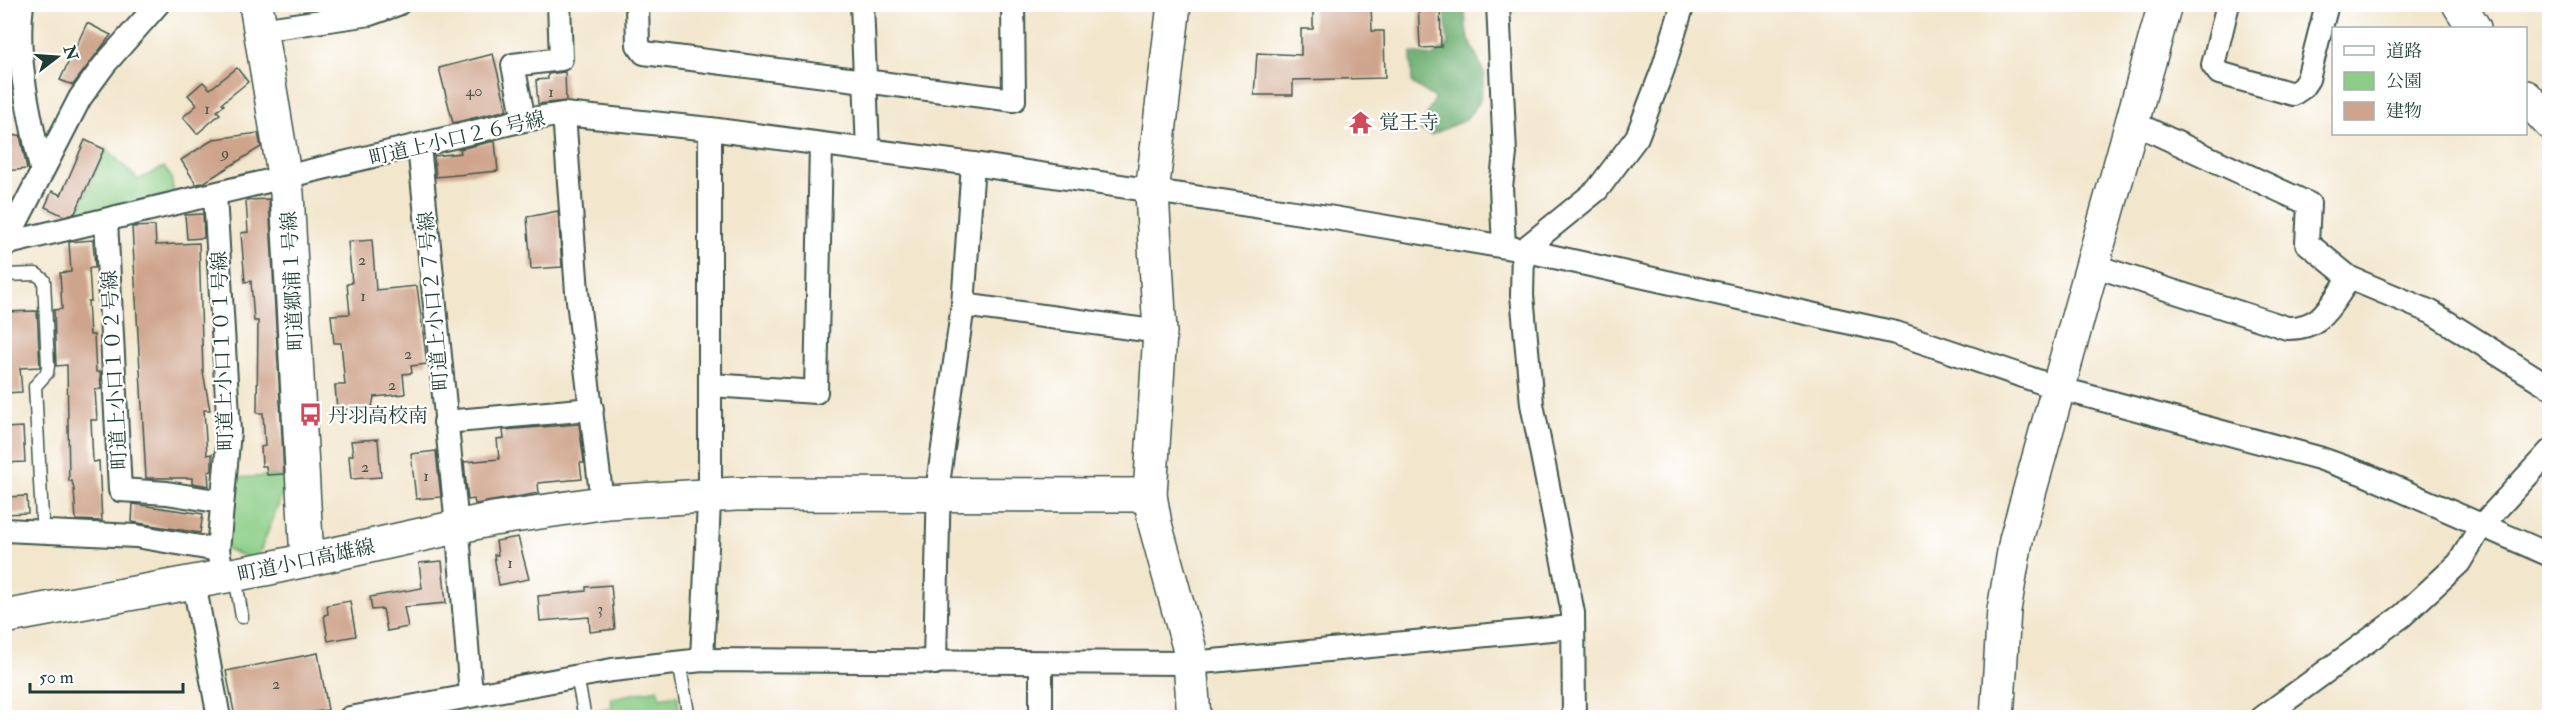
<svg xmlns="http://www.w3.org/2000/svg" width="2554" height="722" viewBox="0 0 2554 722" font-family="'IM FELL Double Pica','Noto Serif JP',serif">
<rect width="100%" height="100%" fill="#fff"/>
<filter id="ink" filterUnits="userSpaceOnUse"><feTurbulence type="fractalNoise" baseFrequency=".0167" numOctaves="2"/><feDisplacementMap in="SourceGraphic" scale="12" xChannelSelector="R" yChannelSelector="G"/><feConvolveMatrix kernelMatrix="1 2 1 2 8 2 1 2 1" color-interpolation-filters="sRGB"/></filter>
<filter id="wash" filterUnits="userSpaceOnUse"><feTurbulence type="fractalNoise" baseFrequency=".008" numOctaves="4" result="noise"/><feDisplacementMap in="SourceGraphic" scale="24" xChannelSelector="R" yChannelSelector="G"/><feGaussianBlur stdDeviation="1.35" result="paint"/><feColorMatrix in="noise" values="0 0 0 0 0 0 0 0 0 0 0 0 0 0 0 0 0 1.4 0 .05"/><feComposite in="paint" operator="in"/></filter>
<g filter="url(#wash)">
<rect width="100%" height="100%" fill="#f2e6cc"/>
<g fill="#8bcd86" stroke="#55855d" stroke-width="1.5">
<path d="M106,148L138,180L164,167L171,177L174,194L76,217Z"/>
<path d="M290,475L257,559L253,560L226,549L233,478Z"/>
<path d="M658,689L660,698L677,695L681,717H597L596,710L612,707L611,698Z"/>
</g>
<path fill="#70b073" stroke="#487654" stroke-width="1.5" d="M1445,5H1464L1467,34L1485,75L1479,103L1465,120L1431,135L1420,130L1435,98L1412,83L1411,53L1432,56L1448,46Z"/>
<g id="blocks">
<g fill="#cfa48c">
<path d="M1313,4H1371L1372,31H1384L1385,78L1293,80V95H1254L1257,53L1301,55V29H1313Z"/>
<path d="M1418,4H1440L1441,47L1420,48Z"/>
<path d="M87,23L111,35L73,85L60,80Z"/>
<path d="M493,54L507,110L453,123L439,68Z"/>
<path d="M237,68L248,82L222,103L224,105L217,111L220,114L197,134L183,117L197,105L188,95L203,82L210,89Z"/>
<path d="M565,72L566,101L538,104L536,80L548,79V74Z"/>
<path d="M258,133L261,147L203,183L196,184L181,160L214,139Z"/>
<path d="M20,135L27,169L4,171V137Z"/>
<path d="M85,140L104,149L75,213L64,216L45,207L52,191L61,195Z"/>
<path d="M495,141L498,171L436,177L434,156L461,153L460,149Z"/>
<path d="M269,199L284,474L267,475L266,466H262L261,447L265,446L263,413H257L258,321H254L251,281L245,282L241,233L248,232L246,200Z"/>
<path d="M558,211L562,267L531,269L527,217Z"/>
<path d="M203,214L204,238L187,239L185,215Z"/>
<path d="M155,226L156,245L199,243L203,372L210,410H204L207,455L212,454V471L208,472L209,486L192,483V478H146L132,227Z"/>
<path d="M93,240L95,268H89L91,301H88L90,335H94L96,372H100L101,389L95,390L97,420H91L93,462L99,461L102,521L76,520L74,489L72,481H69L67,365L56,366L54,310L62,309L60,273L71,272L69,242Z"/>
<path d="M372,240L376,290L417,286L427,364L411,366L412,373L403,374L405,394L374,397L372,407L337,410L335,385H345L341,343H334L331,315L350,314L347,284L352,283L348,242Z"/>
<path d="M37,311L40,367L20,368L22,392L4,393V312Z"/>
<path d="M579,424L584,463H580L582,479L538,483L539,493L475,504L474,499L468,500L464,462L499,459L497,439L504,438L503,430Z"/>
<path d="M23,427L25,462L4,463V428Z"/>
<path d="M378,439L381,477L351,479L349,456L353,455L351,441Z"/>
<path d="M436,451L441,497L416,499L411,454Z"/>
<path d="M27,496L28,513L4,514V497Z"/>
<path d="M133,504L203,514L200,533L132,522Z"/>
<path d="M518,537L529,579L499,585L494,555H498L496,541Z"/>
<path d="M442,561L446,603L404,607L408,627L387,631L383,609L372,610L370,597L422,588L419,563Z"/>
<path d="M611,585L615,629L590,632L589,617L540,621L538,596L586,591V587Z"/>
<path d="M350,601L356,636L328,641L324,615L328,614L327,605Z"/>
<path d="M318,653L328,710L285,717H235L226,671Z"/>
</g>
</g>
</g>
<g filter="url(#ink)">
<use href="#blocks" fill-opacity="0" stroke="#3f564b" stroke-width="1.5"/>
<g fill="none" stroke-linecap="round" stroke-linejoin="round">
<defs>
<g id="lane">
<path d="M4,275L36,274L44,280L48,366L47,373L35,386L42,519"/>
<path d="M235,576L242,617"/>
<path d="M679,662L689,718"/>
<path d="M577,676L585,718"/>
</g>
<g id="street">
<path d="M22,4C15,58 30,116 41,169"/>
<path d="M637,4L638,45L644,53L1014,100L1013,4"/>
<path d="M862,4L868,150"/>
<path d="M1498,4L1505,154L1501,187L1504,246"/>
<path d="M2228,4L2213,65L2219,73L2293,94L2302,88L2308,79L2327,4"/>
<path d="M260,30L370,14L398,4"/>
<path d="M564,114L710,129L973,164L1328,217L1523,250L1896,333L2058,388L2319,458L2364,474L2550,555"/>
<path d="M524,120L513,65L561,59L559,4"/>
<path d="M2132,122L2309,204L2307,243L2350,278L2431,312L2550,387"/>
<path d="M419,146L459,546L471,695"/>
<path d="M215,195L229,432L218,550L223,578"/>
<path d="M106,220L120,490L167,493L222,502"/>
<path d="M4,244L524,120L564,114L577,292L602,502"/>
<path d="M5,244L80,98L104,65L158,4"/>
<path d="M2092,265L2287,328C2323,329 2330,304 2350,278"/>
<path d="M963,305L1160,332"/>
<path d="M711,385L816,392L821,144"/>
<path d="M445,422L592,409"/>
<path d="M4,530L136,536L218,550"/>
<path d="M194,583L219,718"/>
<path d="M702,660L710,479V129"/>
<path d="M935,663L939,477L963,305L973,164"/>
<path d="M1041,663V718"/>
<path d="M350,718L612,670L702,660L1191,663L1572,627"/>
<path d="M1574,718L1573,613L1532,404L1522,295L1523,250L1597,190L1637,137L1663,69L1683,4"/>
<path d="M2262,718L2402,616L2459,563L2482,525L2550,451"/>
</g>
<g id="secondary">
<path d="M256,4L287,193L307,560"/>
<path d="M1174,4L1152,193L1160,332L1150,495L1155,524L1189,647L1194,718"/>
<path d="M2459,4L2474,28"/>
<path d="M2526,97L2550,123"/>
<path d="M4,617L270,568L493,519L608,502L736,494L1150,495"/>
<path d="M1997,718L2004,610L2016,540L2165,4"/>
</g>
</defs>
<use href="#lane" stroke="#3f564b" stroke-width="15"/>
<use href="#street" stroke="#3f564b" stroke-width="26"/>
<use href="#secondary" stroke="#3f564b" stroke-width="36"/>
<use href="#lane" stroke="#fff" stroke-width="12"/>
<use href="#street" stroke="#fff" stroke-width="22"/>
<use href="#secondary" stroke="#fff" stroke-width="33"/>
</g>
</g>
<defs>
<symbol id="temple-bare" viewBox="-9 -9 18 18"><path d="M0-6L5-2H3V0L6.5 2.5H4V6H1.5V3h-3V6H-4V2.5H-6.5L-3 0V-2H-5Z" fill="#d1495b" stroke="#fff" stroke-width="2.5" paint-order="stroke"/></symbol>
<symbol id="bus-bare" viewBox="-9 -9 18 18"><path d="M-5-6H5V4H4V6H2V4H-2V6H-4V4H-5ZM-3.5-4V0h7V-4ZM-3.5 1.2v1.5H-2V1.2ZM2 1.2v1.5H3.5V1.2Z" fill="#d1495b" stroke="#fff" stroke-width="2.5" paint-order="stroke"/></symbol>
</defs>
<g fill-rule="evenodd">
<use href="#temple-bare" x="1344" y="106" width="33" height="33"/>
<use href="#bus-bare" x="294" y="398" width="33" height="33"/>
</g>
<g text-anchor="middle" stroke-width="4.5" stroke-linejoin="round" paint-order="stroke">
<g font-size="16" fill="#4b574a">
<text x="474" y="96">40</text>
<text x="551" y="97">1</text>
<text x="207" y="114">1</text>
<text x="225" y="158">9</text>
<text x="362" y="265">2</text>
<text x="363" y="301">1</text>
<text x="408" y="359">2</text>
<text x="392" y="390">2</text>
<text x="365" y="472">2</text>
<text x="426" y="481">1</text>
<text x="510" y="568">1</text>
<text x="600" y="614">3</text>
<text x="276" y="689">2</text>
</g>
<g font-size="20" fill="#1f3d34" stroke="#fff" text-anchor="start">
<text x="1379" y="129">覚王寺</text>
<text x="328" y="422">丹羽高校南</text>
</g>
<g font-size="20" fill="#1f3d34" stroke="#fff">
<text transform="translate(457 138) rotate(-13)" y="7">町道上小口２６号線</text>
<text transform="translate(292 281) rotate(-93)" y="7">町道郷浦１号線</text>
<text transform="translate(433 301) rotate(-95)" y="7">町道上小口２７号線</text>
<text transform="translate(222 351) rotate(-92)" y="7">町道上小口１０１号線</text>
<text transform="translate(114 370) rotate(-93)" y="7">町道上小口１０２号線</text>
<text transform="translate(306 560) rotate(-12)" y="7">町道小口高雄線</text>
</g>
</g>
<rect width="2554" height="722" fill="none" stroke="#fff" stroke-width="24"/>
<rect x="2332" y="27" width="195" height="108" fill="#ffffff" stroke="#a5b1ae" stroke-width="1.5"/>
<rect x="2344" y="46" width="30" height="9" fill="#ffffff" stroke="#a5b1ae" stroke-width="1.5"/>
<text x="2386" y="57" font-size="18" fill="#1f3d34">道路</text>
<rect x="2344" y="72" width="30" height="18" fill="#8bcd86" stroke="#a5b1ae" stroke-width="1.5"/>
<text x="2386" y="87" font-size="18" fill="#1f3d34">公園</text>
<rect x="2344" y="102" width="30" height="18" fill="#cfa48c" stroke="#a5b1ae" stroke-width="1.5"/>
<text x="2386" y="117" font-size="18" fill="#1f3d34">建物</text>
<g transform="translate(57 57) rotate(73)" stroke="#ffffff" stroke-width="4.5" paint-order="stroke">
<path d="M0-4.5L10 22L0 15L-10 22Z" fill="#1f3d34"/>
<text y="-9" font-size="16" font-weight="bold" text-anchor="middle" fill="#1f3d34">N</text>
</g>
<path d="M30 683v9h153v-9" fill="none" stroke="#1f3d34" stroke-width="3"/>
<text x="39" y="683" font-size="18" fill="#1f3d34" stroke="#ffffff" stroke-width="4.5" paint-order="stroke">50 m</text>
</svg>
